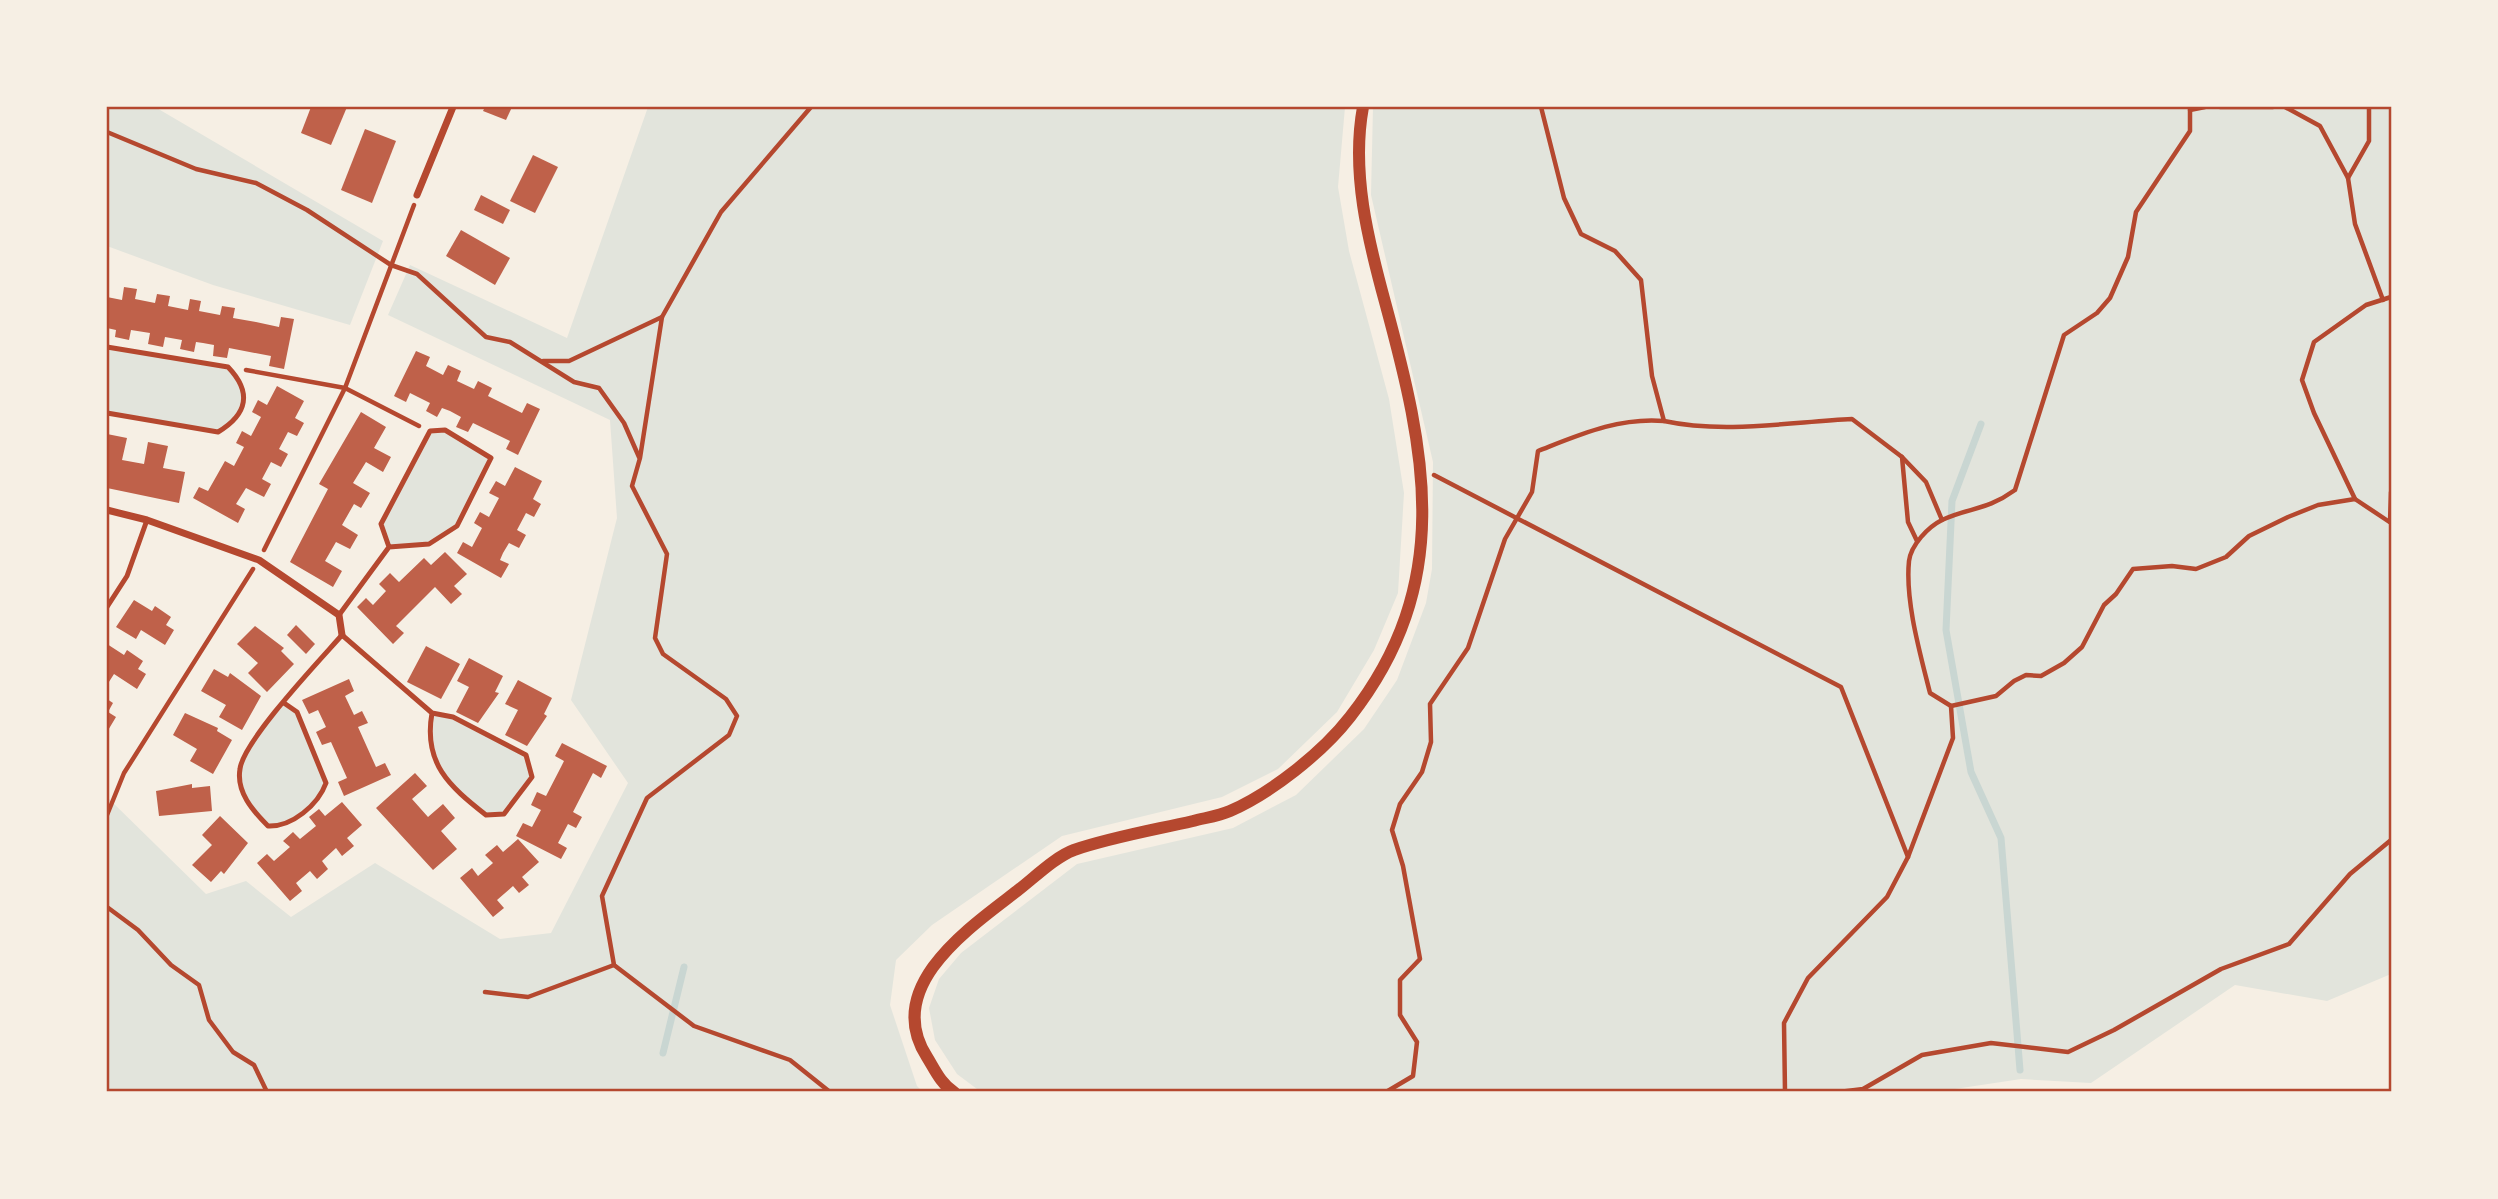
<svg xmlns="http://www.w3.org/2000/svg" width="2498" height="1199" viewBox="0 0 2498 1199" font-family="Arial,sans-serif">
<rect width="100%" height="100%" fill="#f6efe4"/>
<g fill="#e2e4dc">
<path d="M107,107H155L383,241L350,325L213,285L107,246Z"/>
<path d="M648,107H1345L1338,187L1349,251L1389,399L1404,493L1398,593L1374,650L1337,712L1278,769L1222,797L1062,836L932,925L896,960L890,1005L917,1086L923,1092H107V797L206,894L246,881L291,917L375,863L500,939L551,933L628,783L571,700L617,518L610,420L388,315L410,265L567,338Z"/>
<path d="M1373,107H2391V974L2327,1001L2235,985L2091,1083L2021,1079L1935,1092H981L957,1074L935,1040L929,1008L939,979L961,953L1077,864L1233,828L1296,795L1364,729L1397,680L1426,603L1432,569L1433,462L1371,195Z"/>
<path d="M107,347L228,367C252,392 248,414 218,432L107,413Z"/>
<path d="M445,430L491,458L457,526L429,544L389,547L381,524L430,431Z"/>
<path d="M284,703L297,712L326,783C318,805 292,827 268,826C261,819 253,813 248,805C224,769 262,729 284,703Z"/>
<path d="M432,713L453,717L526,755L532,777L504,814L486,815C449,786 423,763 432,713Z"/>
</g>
<g fill="none" stroke-linecap="round" stroke-linejoin="round">
<g stroke="#c9d6d2" stroke-width="7">
<path d="M1981,424L1952,501L1946,630L1971,772L2001,838L2020,1070"/>
<path d="M663,1053L684,967"/>
</g>
</g>
<g fill="#bf614a">
<path d="M311,107H347L331,145L301,133Z"/>
<path d="M485,107H512L506,120L483,111Z"/>
<path d="M365,129L396,141L372,203L341,190Z"/>
<path d="M533,155L558,167L535,213L510,201Z"/>
<path d="M481,195L510,210L503,224L474,210Z"/>
<path d="M461,230L510,258L495,285L446,256Z"/>
<path d="M124,287L137,289L135,299L155,303L157,294L170,296L168,306L188,310L190,299L201,301L199,311L220,315L222,306L235,308L233,318L256,322L279,327L281,317L294,319L284,369L269,366L271,356L229,348L227,358L213,356L214,345L203,343L196,342L194,352L180,349L182,340L165,337L163,347L148,344L150,333L131,330L129,340L115,337L116,330L107,328V297L122,300Z"/>
<path d="M416,351L430,357L426,366L443,375L448,365L461,371L457,381L474,389L478,381L492,388L488,396L522,413L527,403L540,409L518,455L506,449L510,441L473,423L468,432L456,427L461,417L450,411L442,408L437,417L426,411L430,403L410,393L406,402L394,396Z"/>
<path d="M277,386L304,401L295,418L304,423L297,436L288,432L279,449L288,454L281,467L271,462L262,479L271,484L264,497L246,488L236,504L245,509L238,523L193,498L199,487L208,491L225,461L234,466L244,447L236,443L242,431L251,436L261,417L252,412L258,400L267,405Z"/>
<path d="M361,412L386,427L374,448L391,457L383,472L366,462L353,483L370,493L361,508L354,504L342,525L358,535L350,549L336,542L325,561L342,571L333,587L290,562L328,489L319,484Z"/>
<path d="M107,434L127,438L122,460L144,464L148,442L168,446L163,468L185,472L179,503L107,488Z"/>
<path d="M515,467L542,481L533,499L541,504L534,517L526,513L517,530L526,535L519,548L509,543L503,553L500,560L509,564L501,578L457,553L463,542L472,547L482,528L474,523L480,512L489,517L499,498L489,493L496,481L505,486Z"/>
<path d="M445,552L467,574L454,586L462,594L451,604L435,587L396,626L404,633L393,644L357,607L366,598L373,605L386,591L379,584L390,573L399,582L424,558L431,565Z"/>
<path d="M134,600L152,611L155,606L171,617L166,625L174,630L165,645L141,630L136,639L116,627Z"/>
<path d="M296,625L315,644L306,654L287,635Z"/>
<path d="M255,626L284,648L281,651L294,664L267,692L248,673L258,663L237,644Z"/>
<path d="M107,644L124,655L127,650L143,661L138,669L146,674L137,689L114,674L107,685Z"/>
<path d="M426,646L460,664L441,699L407,682Z"/>
<path d="M469,658L503,676L495,692L499,693L478,723L456,712L469,687L457,681Z"/>
<path d="M214,669L228,677L230,673L261,696L242,730L219,717L226,705L201,691Z"/>
<path d="M349,679L354,691L345,696L354,715L362,711L368,723L358,727L376,767L385,763L391,775L344,796L338,782L347,778L331,742L322,745L316,732L326,727L318,710L309,714L302,700Z"/>
<path d="M518,680L552,698L544,714L547,716L527,746L505,735L518,710L505,704Z"/>
<path d="M107,699L113,703L108,712L116,717L107,732Z"/>
<path d="M185,713L218,728L217,731L232,740L213,774L190,761L197,749L173,735Z"/>
<path d="M562,743L607,766L601,778L593,773L573,812L582,817L576,828L568,824L558,843L567,848L561,859L516,836L523,823L532,827L541,810L531,805L537,792L546,796L561,767L564,761L555,756Z"/>
<path d="M415,773L427,786L412,799L428,817L443,804L455,818L441,831L457,849L433,870L376,808Z"/>
<path d="M192,784V788L210,786L212,811L159,816L156,791Z"/>
<path d="M342,802L362,825L347,838L354,846L342,856L336,848L322,861L328,869L317,879L310,871L296,883L302,891L290,901L257,863L267,854L274,861L290,847L283,841L293,832L300,839L316,826L309,817L319,809L325,816Z"/>
<path d="M220,816L248,843L224,874L221,871L211,882L192,865L212,845L202,835Z"/>
<path d="M518,839L539,862L522,877L529,885L519,893L513,886L497,900L504,908L493,917L460,878L472,868L478,876L493,863L485,855L497,845L503,852Z"/>
</g>
<g fill="none" stroke-linecap="round" stroke-linejoin="round">
<g stroke="#b5482f" stroke-width="4.5">
<path d="M811,107L721,212L662,317L640,458L632,486L667,554L655,638L663,654L726,699L737,716L729,735L647,798L602,896L614,965L694,1026L790,1060L830,1092"/>
<path d="M1541,107L1564,198L1581,234L1615,251L1641,280L1652,376L1664,421C1724,434 1791,422 1852,419L1902,457L1908,522L1917,541"/>
<path d="M2190,107V131L2136,212L2128,257L2110,298L2097,313L2064,335L2015,490C1986,511 1970,507 1942,520C1928,527 1911,545 1909,561C1905,601 1920,653 1930,693L1951,706L1996,696L2014,681L2026,675L2041,676L2064,663L2082,647L2104,605L2116,594L2133,569L2172,566L2196,569L2226,557L2249,536L2288,517L2318,505L2355,499L2391,523"/>
<path d="M2220,107H2273"/>
<path d="M2285,107L2320,126L2348,178"/>
<path d="M2369,107V141L2348,178L2355,224L2383,300"/>
<path d="M2190,110L2205,107"/>
<path d="M107,132L196,169L256,183L307,210L391,265L417,274L486,337L510,342L574,382L599,388L624,423L639,457"/>
<path d="M543,361H569L662,317"/>
<path d="M246,370L345,388L419,426"/>
<path d="M1902,457L1926,482L1942,520"/>
<path d="M1434,475L1841,687L1908,857"/>
<path d="M2355,499L2314,413L2302,380L2314,342L2366,305L2391,297"/>
<path d="M2390,522L2391,492"/>
<path d="M264,550L345,388L414,205"/>
<path d="M107,815L124,773L253,569"/>
<path d="M107,907L138,930L171,965L199,985L209,1020L233,1052L254,1065L267,1092"/>
<path d="M485,992L528,997L614,965"/>
<path d="M856,1092H871"/>
<path d="M1386,1092L1413,1076L1417,1042L1400,1015V980L1420,959L1403,866L1392,830L1400,804L1422,772L1431,742L1430,704L1468,648L1505,539L1532,492L1538,451C1579,435 1619,417 1664,421"/>
<path d="M1785,1092L1784,1023L1808,978L1887,897L1908,857L1953,738L1951,706"/>
<path d="M1839,1092L1863,1089L1922,1055L1991,1043L2068,1052L2114,1030L2221,969L2289,944L2350,874L2391,840"/>
</g>
<g stroke="#b5482f" stroke-width="5">
<path d="M107,347L228,367C252,392 248,414 218,432L107,413"/>
<path d="M107,607L127,576L147,520"/>
<path d="M339,615L389,547L429,544L457,526L491,458L445,430L430,431L381,524L389,547"/>
<path d="M284,703L297,712L326,783C318,805 292,827 268,826C253,811 236,792 240,769C243,741 320,660 342,635L432,713C423,763 449,786 486,815L504,814L532,777L526,755L453,717L432,713"/>
</g>
<g stroke="#b5482f" stroke-width="7">
<path d="M417,195L453,107"/>
<path d="M107,510L147,520L259,560L339,615L342,635"/>
</g>
<path stroke="#b5482f" stroke-width="12" d="M954,1092C941,1084 935,1070 927,1057C882,987 969,928 1017,891C1034,878 1055,857 1074,850C1112,837 1154,830 1193,821C1204,818 1219,816 1230,811C1271,793 1322,753 1350,717C1455,583 1426,453 1385,302C1368,240 1351,172 1363,107"/>
</g>
<rect width="2498" height="1199" fill="none" stroke="#f6efe4" stroke-width="217"/>
<rect x="108" y="108" width="2282" height="982" fill="none" stroke="#b5482f" stroke-width="2.5"/>
</svg>
